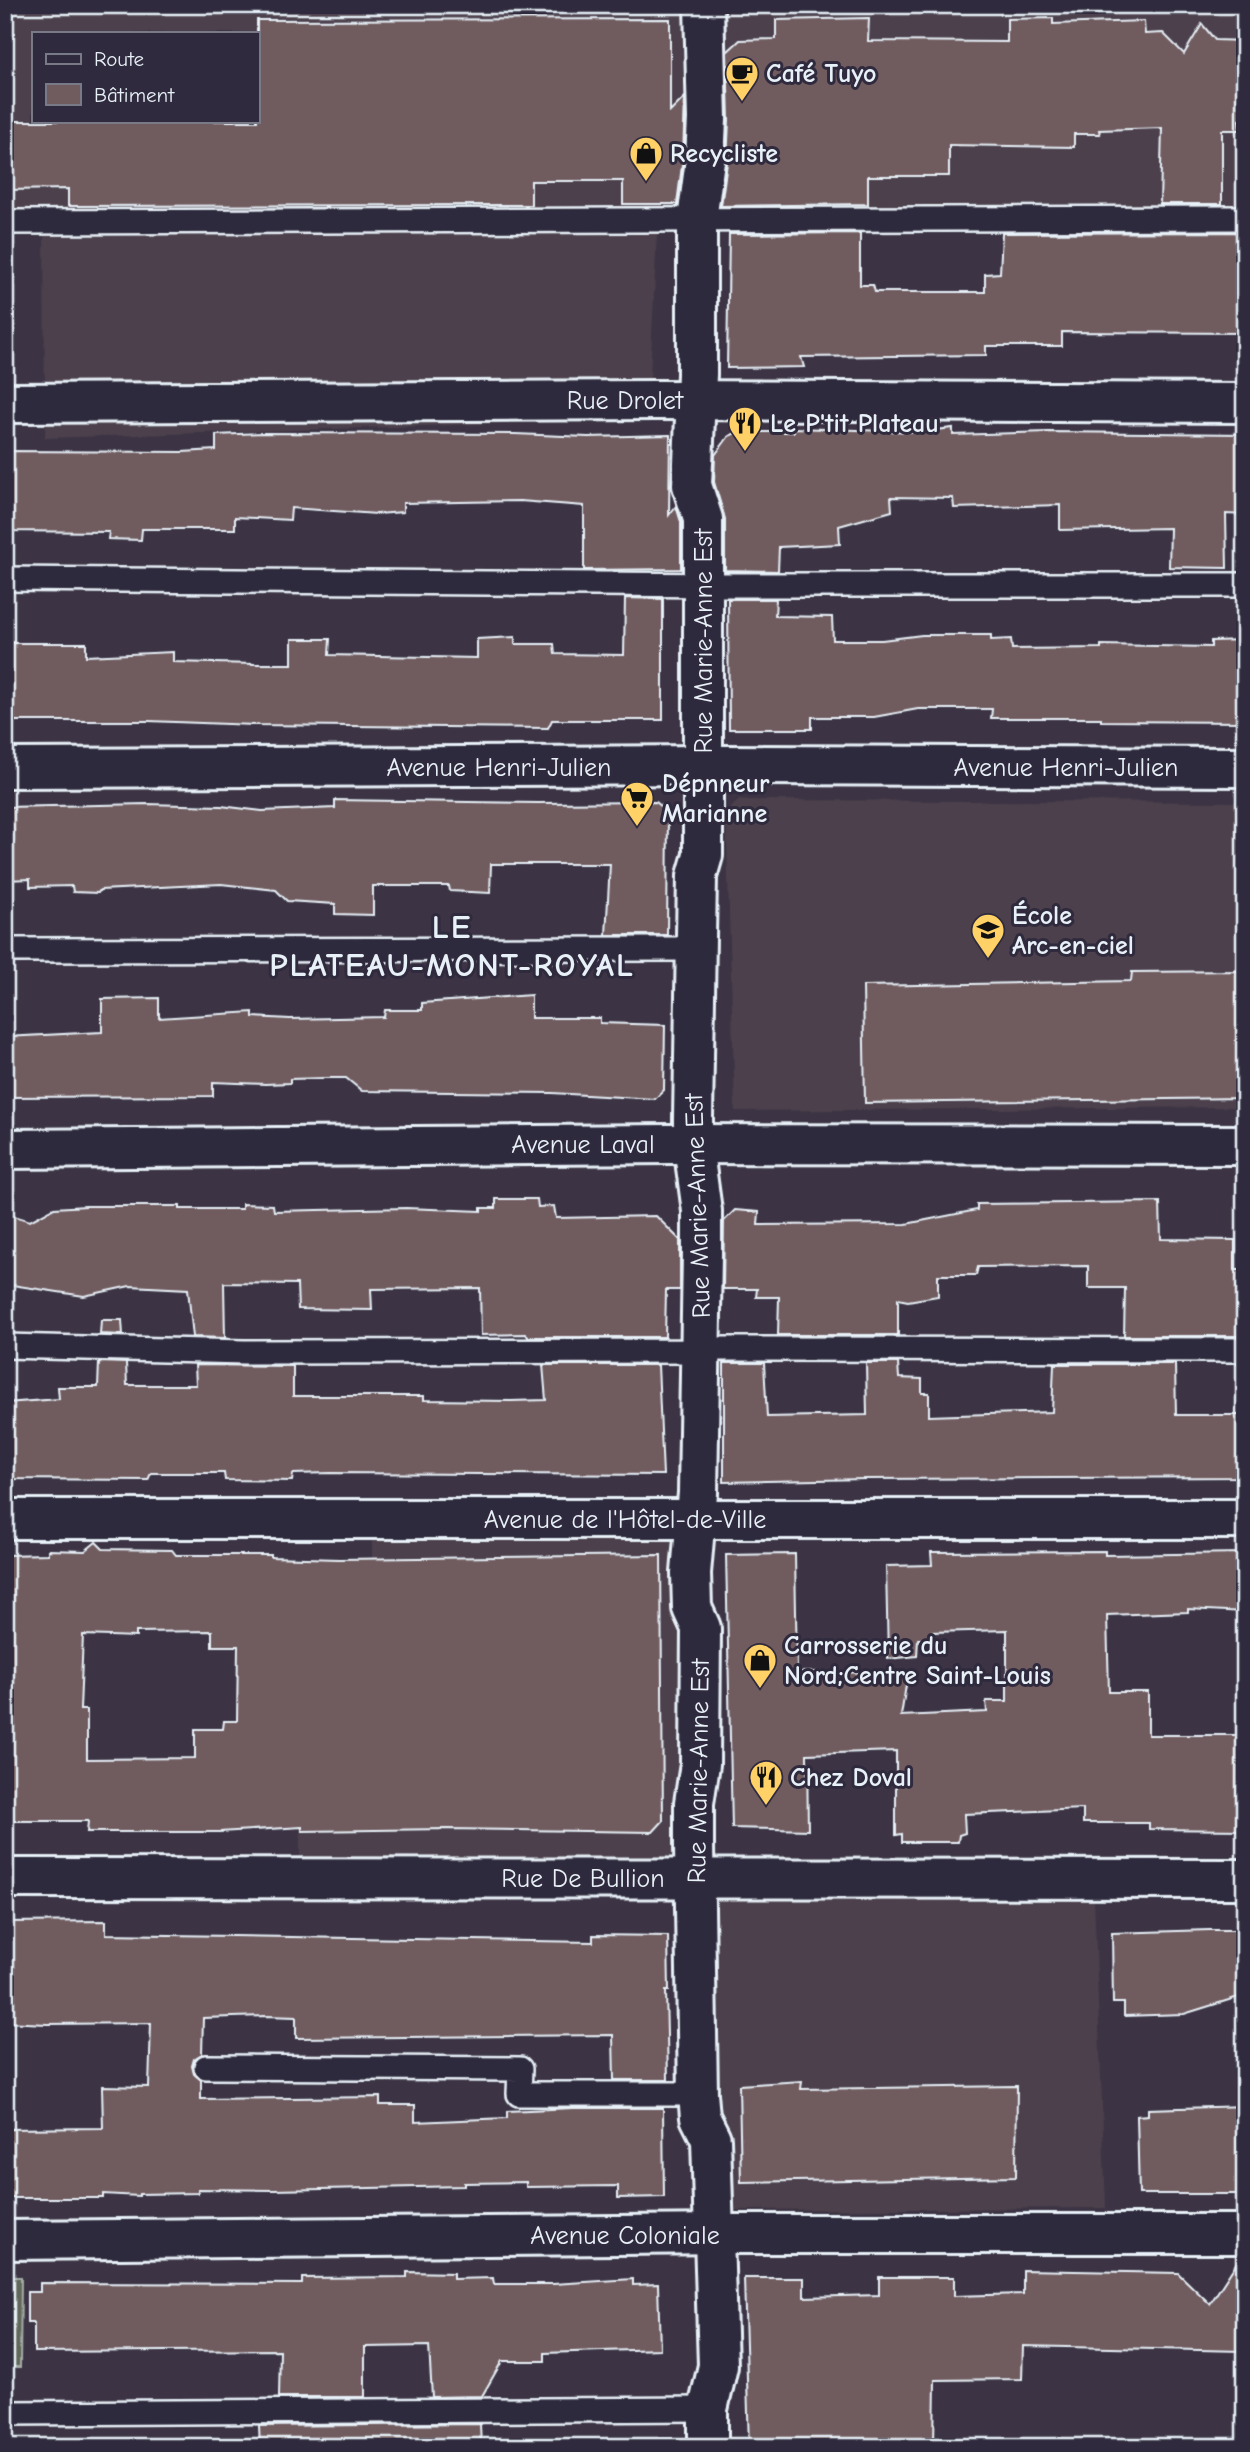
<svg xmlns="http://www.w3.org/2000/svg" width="1250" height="2452" viewBox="0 0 1250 2452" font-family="'Comic Neue',sans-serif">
<rect width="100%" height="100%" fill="#3c3444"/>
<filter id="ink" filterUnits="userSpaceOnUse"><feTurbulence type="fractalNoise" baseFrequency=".0143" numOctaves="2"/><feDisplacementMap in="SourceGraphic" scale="14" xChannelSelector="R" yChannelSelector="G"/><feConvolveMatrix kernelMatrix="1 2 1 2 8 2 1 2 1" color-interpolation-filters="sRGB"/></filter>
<g filter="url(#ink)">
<g fill="#4c404c" fill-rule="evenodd">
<path d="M5,5H1245V223L798,229L773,234L657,233L648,419L45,438L44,222H5ZM33,33H257V121H33Z"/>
<path d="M739,800L1245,802V1107L735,1111L726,812Z"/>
<path d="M372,1517L697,1520L695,1878H300V1651L372,1655Z"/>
<path d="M710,1885L1094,1897L1106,2208L722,2210Z"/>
</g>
<path fill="#606658" stroke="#a4aca8" stroke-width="2" d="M5,2277H21L20,2367H5Z"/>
<g fill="#705b5f" stroke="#e8f1f8" stroke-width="2" fill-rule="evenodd">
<path d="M869,18L868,41L1007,42V19L1053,18V24L1144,21L1145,34L1163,33L1184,54L1202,24L1215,40L1245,41V120H1239L1240,130H1222V204H1160L1162,128L1099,130L1100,134H1074V147L949,145V176H868V204L721,206L727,163L729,120L727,52L740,40L776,39V20Z"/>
<path d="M670,19V112L685,97L683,158L677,204H623V181H531V205L68,206V189L5,190V121H257V20Z"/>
<path d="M1245,232V333L1062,332V346H986V355L801,357L804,367L727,368L729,234L860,233V285H873L875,292H985V274L1000,273L1002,233Z"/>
<path d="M794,428L920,432L953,428V435L1048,432L1245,434V515L1226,514L1227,568L1169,567L1170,528L1060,530V505L954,508L953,498L891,497L892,511L839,526L840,544L779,547L778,571L725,570V519L714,482L715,455L729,436L738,432H794Z"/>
<path d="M262,433L515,434L588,437L670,435L669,515L676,506L681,522V569L584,570V506L520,501L403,503V512L377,514L291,508L290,520L235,517V529H142L141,540L108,539L109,532L5,531V451L182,452L216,450V435Z"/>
<path d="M625,598L663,599V720H552L548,728L255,725L148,721H5V652H8L9,643H86V656L173,652V662L255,664H292V639H330L329,655L477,658V639L515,637V644H554L555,654L624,655Z"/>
<path d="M728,599H776L775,616L832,617L833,640H882L922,635H991V640L1011,639L1012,649L1101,648V645L1211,647V641L1245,640V722L1101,721V718H991L992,709H918L874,717H812V729H729Z"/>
<path d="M335,800L538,803L656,802L668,812L667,935H606L610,864H491L490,893L450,891L449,886H373V915L335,914V904L287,901L276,890L221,884L100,890L98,893L73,892L72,886L30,887V879L5,880V807L147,804L221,806L262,811L335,808Z"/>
<path d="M1245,971V1098L865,1103L863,986L1131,981L1132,972Z"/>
<path d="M531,995V1018H600V1023L665,1025L664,1090L655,1099L552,1093L362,1091L346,1078H326L290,1079V1083L265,1084L213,1082V1096L5,1097V1037L102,1032V999L159,998V1018L253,1012V1017L290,1019L384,1017L385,1010H422V1003Z"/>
<path d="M496,1199H537L538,1207L554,1206L556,1218L656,1216L680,1240V1290H666L665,1337H528L526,1334L481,1335L480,1288L371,1289L372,1310L298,1309L297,1284L224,1283L225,1338L193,1337L188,1289L130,1286L84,1296L5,1284V1213L30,1221L54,1208L86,1206H180V1209H242V1204L273,1205L274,1211L406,1208L481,1211V1208H496Z"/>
<path d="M1160,1202L1161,1239L1235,1240V1270H1245V1336H1124L1125,1288H1088V1266L978,1267L976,1275H938V1296L908,1301L898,1299V1335H778L779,1297H756L757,1289H723L724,1221L735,1210L759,1212L758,1225L906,1224L977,1210V1204Z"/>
<path d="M101,1320H122L123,1335L100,1334Z"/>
<path d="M99,1362L126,1363L127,1385H196L195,1365L293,1366V1396H424V1400L511,1401L546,1400L543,1365H658L663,1475L331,1473L293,1474L292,1481L225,1480L224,1473H151L148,1480L5,1479V1403L59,1399L58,1387H98Z"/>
<path d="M724,1363H764L767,1417L867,1415L866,1363H898L899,1378L922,1379V1393H929V1416L1052,1412L1054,1364H1175L1176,1415H1245V1477L867,1479L724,1482Z"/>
<path d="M96,1542L103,1549L172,1550L176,1555H271V1557L339,1559L661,1555L663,1821L653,1832L447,1829L302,1831V1827L219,1832H87L88,1821H5V1555L48,1554V1550L85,1551ZM212,1631V1646H238L237,1721H224L223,1729H195V1758L87,1759V1710H80L83,1635L136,1637V1632Z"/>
<path d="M1105,1551V1555L1245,1553V1612L1188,1609V1612L1107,1615L1109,1692H1148V1735H1245V1830L1149,1829V1823H1083V1809L1014,1812L964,1814L965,1833L959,1835L958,1842H902V1834L896,1835V1751L807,1754L808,1830L732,1828L726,1555L795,1554L797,1672L908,1673L901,1716L987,1712L986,1701H1007V1630L931,1632V1639H918L917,1656L888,1659L886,1566L932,1565L931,1552Z"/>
<path d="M106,1921V1934L593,1942V1935L668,1936L669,1991H666L668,2080H614L613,2035L296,2038V2017L266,2016L203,2018L202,2054L194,2059L192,2066L194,2074L201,2080V2099L380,2097V2105H415V2122L507,2118V2111L573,2108H663L664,2197L618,2198V2186L526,2187V2182L464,2183V2186L274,2190L198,2189V2193L139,2194V2196L103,2194V2198H5V2129L103,2128L102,2086L149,2087L151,2023L47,2024L5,2022V1922Z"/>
<path d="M1210,1930H1245V1995L1184,2014L1124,2016V2003H1113L1112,1933Z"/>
<path d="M802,2081L801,2089L1017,2086L1016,2177L741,2182L739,2085Z"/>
<path d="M1245,2106V2194H1139L1137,2116L1148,2115V2109Z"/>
<path d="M1241,2256H1245V2343H1242V2351L1023,2346L1022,2379L935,2380L934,2447H749L744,2278H804V2297L879,2295V2277H954V2296L1023,2294V2270L1178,2273L1210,2304Z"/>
<path d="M407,2272L453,2273V2279L493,2278L494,2284H553L633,2279V2285L658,2284L660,2349L545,2353V2361H502L482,2396L432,2397L429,2346L365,2347V2397H279L280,2350L34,2352V2323H27V2292H40V2283L302,2284V2278L407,2277Z"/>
<path d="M480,2424L481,2447H260L259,2426Z"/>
</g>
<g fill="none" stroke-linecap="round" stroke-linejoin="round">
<defs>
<g id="service">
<path d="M5,222L1245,218"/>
<path d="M5,579L721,585H1245"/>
<path d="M5,950L694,949"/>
<path d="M5,1346L244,1352L700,1351L718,1349L1245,1350"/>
<path d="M206,2067L520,2069L519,2094H698"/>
<path d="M5,2413L708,2409"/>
</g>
<g id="minor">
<path d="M704,5L707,119L705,160L697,220V374L692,485L703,519V855L697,876L693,1119V1145L702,1211V1254L698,1493L691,1573L692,1608L701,1628L700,1764L694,1803V1845L698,2094L700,2117L711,2139L718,2366L708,2409V2447"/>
<path d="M5,403L657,400L1245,403"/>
<path d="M5,768L725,765L1245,767"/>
<path d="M5,1149L671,1144L1245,1145"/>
<path d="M5,1519H1245"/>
<path d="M5,1878L1245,1879"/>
<path d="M5,2240L734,2234H1245"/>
</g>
</defs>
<use href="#service" stroke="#e8f1f8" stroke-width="28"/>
<use href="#minor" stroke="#e8f1f8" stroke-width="44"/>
<use href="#service" stroke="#2f2a3d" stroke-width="23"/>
<use href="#minor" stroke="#2f2a3d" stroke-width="38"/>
</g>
</g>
<defs>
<symbol id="cafe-pin" viewBox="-11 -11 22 30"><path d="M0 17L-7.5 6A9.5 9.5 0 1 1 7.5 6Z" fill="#ffd166" stroke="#2f2a3d"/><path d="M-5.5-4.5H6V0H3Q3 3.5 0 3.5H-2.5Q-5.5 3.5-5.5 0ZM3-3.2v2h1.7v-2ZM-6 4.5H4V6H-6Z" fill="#111"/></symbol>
<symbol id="shop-pin" viewBox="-11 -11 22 30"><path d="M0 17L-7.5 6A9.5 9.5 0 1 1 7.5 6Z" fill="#ffd166" stroke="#2f2a3d"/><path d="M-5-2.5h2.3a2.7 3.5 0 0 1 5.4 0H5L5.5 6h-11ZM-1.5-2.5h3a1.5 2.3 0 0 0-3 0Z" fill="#111"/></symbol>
<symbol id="restaurant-pin" viewBox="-11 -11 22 30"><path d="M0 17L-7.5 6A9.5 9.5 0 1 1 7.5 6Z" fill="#ffd166" stroke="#2f2a3d"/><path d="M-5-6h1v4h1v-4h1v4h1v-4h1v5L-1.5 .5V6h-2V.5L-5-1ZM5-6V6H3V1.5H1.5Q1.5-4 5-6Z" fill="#111"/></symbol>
<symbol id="supermarket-pin" viewBox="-11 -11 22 30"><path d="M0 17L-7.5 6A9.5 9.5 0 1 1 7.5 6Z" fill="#ffd166" stroke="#2f2a3d"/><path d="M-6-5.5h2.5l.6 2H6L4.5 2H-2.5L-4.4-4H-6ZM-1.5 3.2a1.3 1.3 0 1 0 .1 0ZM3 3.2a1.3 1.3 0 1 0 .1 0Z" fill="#111"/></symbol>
<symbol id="school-pin" viewBox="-11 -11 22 30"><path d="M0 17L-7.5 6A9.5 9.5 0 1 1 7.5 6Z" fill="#ffd166" stroke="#2f2a3d"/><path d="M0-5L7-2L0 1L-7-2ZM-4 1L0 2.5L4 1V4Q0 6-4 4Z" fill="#111"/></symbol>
</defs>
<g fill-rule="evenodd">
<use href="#cafe-pin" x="723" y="54" width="38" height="52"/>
<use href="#shop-pin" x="627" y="134" width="38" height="52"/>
<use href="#restaurant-pin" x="726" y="404" width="38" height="52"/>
<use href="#supermarket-pin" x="618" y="779" width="38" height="52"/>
<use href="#school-pin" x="969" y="911" width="38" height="52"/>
<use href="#shop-pin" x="741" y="1641" width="38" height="52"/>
<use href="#restaurant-pin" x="747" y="1758" width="38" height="52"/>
</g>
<g text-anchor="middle" stroke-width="6" stroke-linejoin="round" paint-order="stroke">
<g font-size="26" font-weight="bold" fill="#e8f1f8" stroke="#2f2a3d" text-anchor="start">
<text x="766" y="82">Café Tuyo</text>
<text x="670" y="162">Recycliste</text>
<text x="770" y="432">Le P'tit Plateau</text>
<text x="662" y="792">Dépnneur<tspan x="662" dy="30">Marianne</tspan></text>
<text x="1012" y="924">École<tspan x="1012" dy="30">Arc-en-ciel</tspan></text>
<text x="784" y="1654">Carrosserie du<tspan x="784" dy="30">Nord;Centre Saint-Louis</tspan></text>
<text x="790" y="1786">Chez Doval</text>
</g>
<g font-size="26" fill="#e8f1f8" stroke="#2f2a3d">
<text x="625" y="409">Rue Drolet</text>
<text transform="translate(703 641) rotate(-90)" y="9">Rue Marie-Anne Est</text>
<text x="499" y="776">Avenue Henri-Julien</text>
<text x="1066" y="776">Avenue Henri-Julien</text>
<text x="583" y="1153">Avenue Laval</text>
<text transform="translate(697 1206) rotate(-92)" y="9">Rue Marie-Anne Est</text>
<text x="625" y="1528">Avenue de l'Hôtel-de-Ville</text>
<text transform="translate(698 1771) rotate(-89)" y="9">Rue Marie-Anne Est</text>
<text x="583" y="1887">Rue De Bullion</text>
<text x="625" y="2244">Avenue Coloniale</text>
</g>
<g font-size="33" font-weight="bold" letter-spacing="2" fill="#e8f1f8" stroke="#2f2a3d">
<text x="452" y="938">LE<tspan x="452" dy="38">PLATEAU-MONT-ROYAL</tspan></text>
</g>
</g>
<rect width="1250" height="2452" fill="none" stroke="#2f2a3d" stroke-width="28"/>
<rect x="14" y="14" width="1222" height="2424" fill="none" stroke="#e8f1f8" stroke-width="2.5" filter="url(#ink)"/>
<rect x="32" y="32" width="228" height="91" fill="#2f2a3d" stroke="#797a88" stroke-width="2"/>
<rect x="46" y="54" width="35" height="10" fill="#2f2a3d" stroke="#797a88" stroke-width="2"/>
<text x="94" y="66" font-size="21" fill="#e8f1f8">Route</text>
<rect x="46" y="84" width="35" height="21" fill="#705b5f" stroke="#797a88" stroke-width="2"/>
<text x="94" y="102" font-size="21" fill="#e8f1f8">Bâtiment</text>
</svg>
